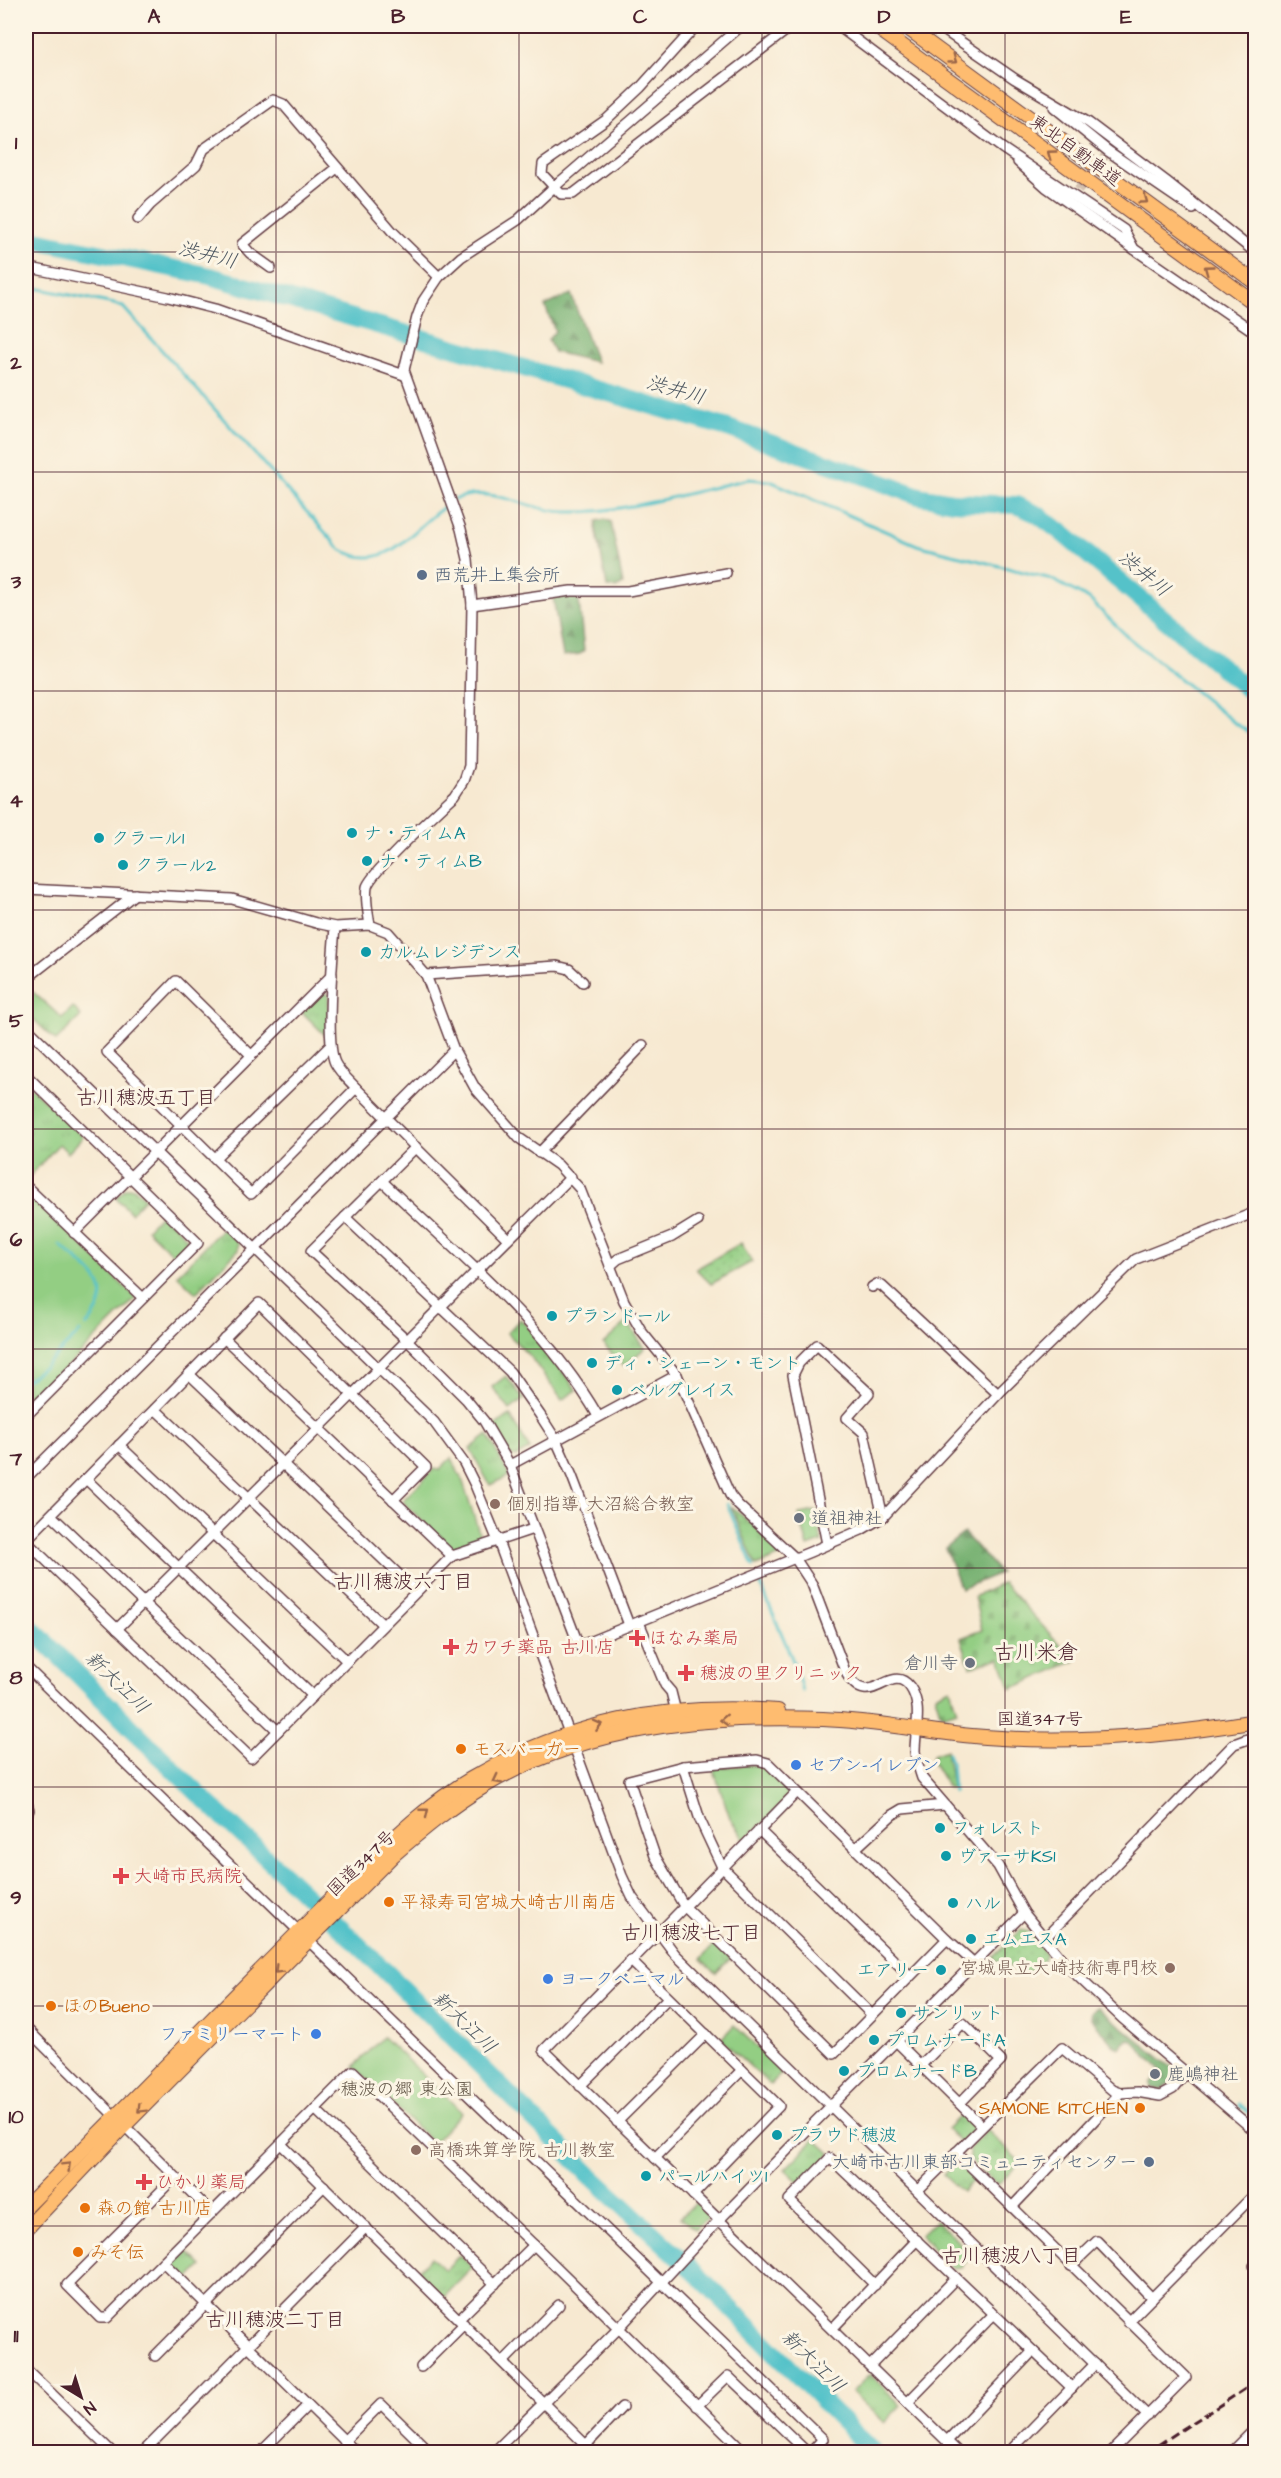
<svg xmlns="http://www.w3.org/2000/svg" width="1281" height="2478" viewBox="0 0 1281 2478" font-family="'Architects Daughter','Klee One',sans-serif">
<defs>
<pattern id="grass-tufts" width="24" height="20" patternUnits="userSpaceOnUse" patternTransform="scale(1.5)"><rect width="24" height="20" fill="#93ce83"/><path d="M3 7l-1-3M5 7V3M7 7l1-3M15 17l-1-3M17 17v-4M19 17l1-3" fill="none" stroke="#80b071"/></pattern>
<pattern id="forest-firs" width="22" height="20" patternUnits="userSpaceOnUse" patternTransform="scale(1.5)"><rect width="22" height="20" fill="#76b171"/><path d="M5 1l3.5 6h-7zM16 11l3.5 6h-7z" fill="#638f5d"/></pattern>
<pattern id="cemetery-stones" width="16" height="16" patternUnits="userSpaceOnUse" patternTransform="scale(1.5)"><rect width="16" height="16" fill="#93ce83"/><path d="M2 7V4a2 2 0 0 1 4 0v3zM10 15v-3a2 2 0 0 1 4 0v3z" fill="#80b071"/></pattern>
<pattern id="garden-dots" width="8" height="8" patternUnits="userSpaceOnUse" patternTransform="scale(1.5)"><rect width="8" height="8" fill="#93ce83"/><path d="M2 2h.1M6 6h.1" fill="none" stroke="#80b071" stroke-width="1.8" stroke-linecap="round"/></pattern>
</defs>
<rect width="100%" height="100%" fill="#fcf5e5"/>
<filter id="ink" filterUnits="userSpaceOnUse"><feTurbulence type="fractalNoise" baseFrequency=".0167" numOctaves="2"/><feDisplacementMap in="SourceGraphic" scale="12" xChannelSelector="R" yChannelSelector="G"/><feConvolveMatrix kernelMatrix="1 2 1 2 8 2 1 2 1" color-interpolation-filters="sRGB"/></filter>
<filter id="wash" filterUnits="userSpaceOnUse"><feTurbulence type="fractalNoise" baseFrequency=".008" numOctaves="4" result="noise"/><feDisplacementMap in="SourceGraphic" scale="24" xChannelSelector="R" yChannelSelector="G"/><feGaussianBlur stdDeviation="1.35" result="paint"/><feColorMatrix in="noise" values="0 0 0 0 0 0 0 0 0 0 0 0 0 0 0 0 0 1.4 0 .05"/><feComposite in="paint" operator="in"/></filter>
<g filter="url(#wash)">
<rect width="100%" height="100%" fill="#f7e9d1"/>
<g fill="url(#grass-tufts)" stroke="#6e7657" stroke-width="1.5">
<path d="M33,992L62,1018L73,1007L81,1016L56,1041L26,1012V998Z"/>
<path d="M321,992L329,995L327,1037L301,1011Z"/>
<path d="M29,1086L83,1137L68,1153L59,1144L27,1179L26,1089Z"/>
<path d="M162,1213L189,1240V1247L177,1258L147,1229Z"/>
<path d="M223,1228L238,1243V1250L196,1293L177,1275Z"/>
<path d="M520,1319L533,1332L577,1390L562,1400L532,1359L507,1333Z"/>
<path d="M627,1322L645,1348L624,1366L603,1344Z"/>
<path d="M506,1376L524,1399L510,1410L492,1387Z"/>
<path d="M510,1415L530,1449L516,1457L509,1455L493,1427Z"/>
<path d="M488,1435L509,1476L490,1485L470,1449Z"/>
<path d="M731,1506L782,1551L781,1556L756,1566Z"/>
<path d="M816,1511L822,1542L808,1547L799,1514Z"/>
<path d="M946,1750L952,1787L948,1788L932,1761L933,1755Z"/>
<path d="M716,1943L731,1958L716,1973L701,1959Z"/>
<path d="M734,2025L783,2072L770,2085L721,2039Z"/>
<path d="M964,2112L976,2124V2129L961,2143L947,2129Z"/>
<path d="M987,2130L1020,2162L998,2185L970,2160V2148Z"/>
<path d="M815,2139L831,2154L801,2184L785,2169Z"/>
<path d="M955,2163L962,2164L976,2177L962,2192L943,2175Z"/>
<path d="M696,2202L707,2212V2218L696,2230L680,2218Z"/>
<path d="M936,2220L969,2252L970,2258L961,2267L953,2268L921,2235Z"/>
<path d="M185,2249L202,2266L186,2282L173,2269V2261Z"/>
<path d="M460,2255L473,2267L443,2298L417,2272L431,2257L445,2270Z"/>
<path d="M870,2374L901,2405L884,2423L852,2392Z"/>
</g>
<g fill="url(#forest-firs)" stroke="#60684e" stroke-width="1.5">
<path d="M571,294L596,362L554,352L548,340L555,331L545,306Z"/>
<path d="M605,519L611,522L623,584L616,588L607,587L596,528L597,521Z"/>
<path d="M572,594L579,601L584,651L580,654L563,656L553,598Z"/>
<path d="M964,1533L1000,1573L961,1589L945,1548Z"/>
<path d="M1098,2007L1176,2071L1178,2075L1162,2090L1152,2088L1151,2083L1161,2074V2070L1133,2041L1129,2039L1119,2048L1115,2046L1091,2018L1092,2011Z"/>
</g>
<g fill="url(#cemetery-stones)" stroke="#6e7657" stroke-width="1.5">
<path d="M1003,1583L1075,1661L1011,1689L1000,1658L970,1667L961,1638L982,1630L974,1597Z"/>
<path d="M950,1688L957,1711L945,1715L940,1712L935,1695Z"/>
</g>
<g fill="#93ce83" stroke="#6e7657" stroke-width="1.5">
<path d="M26,1191L136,1298L26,1408Z"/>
<path d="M451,1458L463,1482L479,1532V1539L451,1549L402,1501L434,1469L439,1470Z"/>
<path d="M746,1765H764L790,1786V1796L745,1841L730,1818L713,1768Z"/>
<path d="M383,2037L462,2112L433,2143L354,2067Z"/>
</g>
<g fill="url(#garden-dots)" stroke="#6e7657" stroke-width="1.5">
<path d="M126,1188H134L145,1198L131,1213L116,1198Z"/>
<path d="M741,1243L752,1262L711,1284L696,1269Z"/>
<path d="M1021,1930L1029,1932L1046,1953L1038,1969L1022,1972L992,1958Z"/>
</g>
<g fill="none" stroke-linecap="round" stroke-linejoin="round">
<g stroke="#54c2c9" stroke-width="3">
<path d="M26,286L114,304L123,307L340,549C390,577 411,526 449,504"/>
<path d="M454,500C489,483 529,511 565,512C622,514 694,491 749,479L770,481L917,545L1051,579L1089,599L1130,639L1236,724L1256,736"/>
<path d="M60,1245C91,1273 121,1286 86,1326"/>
<path d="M26,1380L44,1367L80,1332"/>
<path d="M727,1504L753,1566"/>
<path d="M760,1582C773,1619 793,1652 802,1691"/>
<path d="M948,1753L951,1762L953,1792"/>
<path d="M1239,2104L1256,2118"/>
</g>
<g stroke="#54c2c9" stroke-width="18">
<path d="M26,238L210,276L728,428L919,496L953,502L1016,505L1037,514L1061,532L1256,696"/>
<path d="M26,1623L186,1782L370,1956L593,2178L703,2280L873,2452"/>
</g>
</g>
</g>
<g filter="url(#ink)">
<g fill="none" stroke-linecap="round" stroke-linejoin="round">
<path stroke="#d4c1b0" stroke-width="9" stroke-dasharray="9 4.5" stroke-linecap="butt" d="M1078,190L1105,156"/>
<defs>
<g id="minor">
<path d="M696,26L640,88L606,120L543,164L542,174L561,194H573L792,26"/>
<path d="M838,26L1002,148L1124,230L1134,249L1256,333"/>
<path d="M938,26L1015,79L1089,123L1166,181L1256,253"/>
<path d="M1054,107L1108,151L1193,209"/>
<path d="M1018,162L1046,187L1134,249"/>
<path d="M138,219L150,205L196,165L204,149L273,100L283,104L392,231L439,277"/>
<path d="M26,267L168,297L215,309L404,375"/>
<path d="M271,268L250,253L242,244L337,168"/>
<path d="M472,605L571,591H628L726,573"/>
<path d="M26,889L232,899L316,923L335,927L370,925L388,932L426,975L454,1050L475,1088L519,1138L558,1165L580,1189L624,1301L642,1332L677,1375L730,1495L738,1505L795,1558L812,1584L845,1671C869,1716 890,1660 910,1687C923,1705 915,1731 915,1751C916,1761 919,1769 922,1778L998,1866L1024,1913L1069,1968L1122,2018L1256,2132"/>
<path d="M370,925C368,913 365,899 367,887C370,873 440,809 455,795L464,781L469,766L472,605L468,559L461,529L404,370L417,317L423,301L439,277L461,257L518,220L553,188L741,26"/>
<path d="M335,927C333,953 325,1042 335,1063C340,1073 349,1080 356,1088L508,1239"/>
<path d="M426,975L557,966L569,969L583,982"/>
<path d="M26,979L135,894"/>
<path d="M26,1027L434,1422L464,1463L475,1485L498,1541L622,1876L632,1897L675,1954L1148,2416"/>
<path d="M250,1054L176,981L107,1052L251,1194L356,1088"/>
<path d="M26,1075L198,1243L26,1416"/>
<path d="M416,1147L311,1251L407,1340L466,1399L484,1421L510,1465L579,1646L810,1552L861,1530L883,1517L1002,1390L1136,1259L1256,1212"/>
<path d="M539,1153L643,1045"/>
<path d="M215,1158L331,1045"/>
<path d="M382,1181C458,1254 544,1323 598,1416"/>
<path d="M26,1186L143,1298"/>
<path d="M345,1217L510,1372L540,1415L556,1440L572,1476L629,1625"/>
<path d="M74,1233L332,975"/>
<path d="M610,1266L618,1259L672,1237L698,1221"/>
<path d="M872,1287L877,1284L882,1286L998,1394"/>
<path d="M224,1338L452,1556"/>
<path d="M189,1374L416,1591"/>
<path d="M155,1409L382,1624"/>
<path d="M119,1445L347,1661"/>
<path d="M510,1465L677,1375"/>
<path d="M26,1478L454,1050"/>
<path d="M86,1479L313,1696"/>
<path d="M51,1515L278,1731"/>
<path d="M26,1540L259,1303L426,1467L393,1500"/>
<path d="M26,1541L251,1758L452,1556L533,1529"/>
<path d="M827,1544L793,1375L799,1363L817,1345L869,1393L847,1418L864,1433L883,1517"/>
<path d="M639,1622L665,1685L671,1692L676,1712"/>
<path d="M117,1629L571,1177"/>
<path d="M26,1667L823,2439L811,2452"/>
<path d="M757,1760L768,1763L947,1939L834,2054L684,1906L655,1856L629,1780L683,1766Z"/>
<path d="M683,1766L700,1820L722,1867L872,2015"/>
<path d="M797,1792L544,2050L958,2452"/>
<path d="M26,1799L29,1810L26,1817"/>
<path d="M759,1830L910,1976"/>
<path d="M855,1849L892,1815L902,1809L945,1805"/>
<path d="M947,1939L973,1962"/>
<path d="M1044,1939L1234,1744L1256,1736"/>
<path d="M630,1960L779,2106L693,2195"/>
<path d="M26,2028L212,2213"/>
<path d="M896,2041L982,2126"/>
<path d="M921,2065L963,2023L1001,2061L960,2103"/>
<path d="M580,2086L668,1998"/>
<path d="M315,2109L495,2284"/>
<path d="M617,2122L706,2034"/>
<path d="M281,2144L593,2452"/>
<path d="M956,2152L1186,2377L1111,2452"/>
<path d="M655,2158L742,2070"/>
<path d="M175,2177L67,2285L100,2318H107L353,2071L534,2245L745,2452"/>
<path d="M918,2190L1062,2048L1112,2090L1120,2093L1137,2092L1160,2096L1173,2089L1186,2073"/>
<path d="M1012,2207L1120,2093"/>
<path d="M163,2262L356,2452"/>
<path d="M1071,2266L1097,2241L1152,2298"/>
<path d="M1254,2266L1256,2265"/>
<path d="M875,2285L789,2200L830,2158L1072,2388"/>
<path d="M459,2319L534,2245"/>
<path d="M1128,2322L1256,2193"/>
<path d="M832,2329L917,2240"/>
<path d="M155,2356L324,2186"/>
<path d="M503,2362L559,2305"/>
<path d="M870,2366L956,2278"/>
<path d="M421,2367L464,2324"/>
<path d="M26,2369L112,2452"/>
<path d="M907,2403L994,2314"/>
<path d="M697,2406L728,2376L807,2452"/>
<path d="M344,2441L381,2404L430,2452"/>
<path d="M947,2441L1033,2351"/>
<path d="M586,2445L622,2407"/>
<path d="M143,2452L366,2227"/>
<path d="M261,2452L308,2405"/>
<path d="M494,2452L619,2328L719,2220L807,2130L1024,1913"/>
<path d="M1009,2452L1095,2364"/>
<path d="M1232,2452L1256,2428"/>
</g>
<g id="highway">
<path d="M875,26L1256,304"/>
<path d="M905,26L1256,283"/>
<path d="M26,2207L361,1869C395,1837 430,1803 471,1779C570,1721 665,1703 778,1711"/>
<path d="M26,2229L124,2126L392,1856C422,1830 452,1805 486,1785C588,1725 708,1715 823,1719C878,1721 931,1733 985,1737C1075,1744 1167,1736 1256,1721"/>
</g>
</defs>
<use href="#minor" stroke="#643d44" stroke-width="12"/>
<use href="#highway" stroke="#643d44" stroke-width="16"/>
<use href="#minor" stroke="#fff" stroke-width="9"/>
<use href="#highway" stroke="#febc70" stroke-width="14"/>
<path stroke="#4a1f2b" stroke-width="3" stroke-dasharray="9 4.5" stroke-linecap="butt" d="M1147,2452L1256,2382"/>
</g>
<defs><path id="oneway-chevron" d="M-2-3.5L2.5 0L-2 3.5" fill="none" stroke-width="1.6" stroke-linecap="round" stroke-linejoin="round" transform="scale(1.5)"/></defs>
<g stroke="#9b664a">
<use href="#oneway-chevron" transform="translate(953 60) rotate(36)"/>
<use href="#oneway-chevron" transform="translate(1051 154) rotate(-144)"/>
<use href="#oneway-chevron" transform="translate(1144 200) rotate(36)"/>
<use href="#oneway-chevron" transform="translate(1208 269) rotate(-144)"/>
<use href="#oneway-chevron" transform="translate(724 1720) rotate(178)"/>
<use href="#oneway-chevron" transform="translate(598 1725) rotate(-14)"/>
<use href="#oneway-chevron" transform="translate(497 1780) rotate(153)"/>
<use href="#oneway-chevron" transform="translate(425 1812) rotate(-39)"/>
<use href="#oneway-chevron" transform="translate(278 1970) rotate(135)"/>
<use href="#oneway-chevron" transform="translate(141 2109) rotate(135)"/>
<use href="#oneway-chevron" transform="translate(67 2166) rotate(-45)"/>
</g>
</g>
<path fill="none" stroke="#4a1f2b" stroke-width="1.5" stroke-opacity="0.55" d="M276,26V2452M519,26V2452M762,26V2452M1005,26V2452M26,252H1256M26,472H1256M26,691H1256M26,910H1256M26,1129H1256M26,1349H1256M26,1568H1256M26,1787H1256M26,2006H1256M26,2226H1256"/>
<g fill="#5c6f8a" stroke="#fcf5e5" stroke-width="2">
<circle cx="422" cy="575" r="6"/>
<circle cx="1149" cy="2162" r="6"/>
</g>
<g fill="#0f9aa8" stroke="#fcf5e5" stroke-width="2">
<circle cx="352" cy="833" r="6"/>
<circle cx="99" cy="838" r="6"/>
<circle cx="367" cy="861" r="6"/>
<circle cx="123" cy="865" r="6"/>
<circle cx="366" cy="952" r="6"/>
<circle cx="552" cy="1316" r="6"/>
<circle cx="592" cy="1363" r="6"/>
<circle cx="617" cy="1390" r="6"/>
<circle cx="940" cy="1828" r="6"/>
<circle cx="946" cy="1856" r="6"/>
<circle cx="953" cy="1903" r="6"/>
<circle cx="971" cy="1939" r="6"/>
<circle cx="941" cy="1970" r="6"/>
<circle cx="901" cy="2013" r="6"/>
<circle cx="874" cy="2040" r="6"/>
<circle cx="844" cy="2071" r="6"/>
<circle cx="777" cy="2135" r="6"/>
<circle cx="646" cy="2176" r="6"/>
</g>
<g fill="#8d6e63" stroke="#fcf5e5" stroke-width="2">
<circle cx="495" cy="1504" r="6"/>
<circle cx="1170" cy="1968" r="6"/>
<circle cx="416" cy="2150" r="6"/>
</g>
<g fill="#6b7280" stroke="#fcf5e5" stroke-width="2">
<circle cx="799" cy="1518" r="6"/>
<circle cx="970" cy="1663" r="6"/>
<circle cx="1155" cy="2074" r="6"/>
</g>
<g fill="#e0444e" stroke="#fcf5e5" stroke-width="2">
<path d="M634 1629h6v6h6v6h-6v6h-6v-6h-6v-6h6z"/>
<path d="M448 1638h6v6h6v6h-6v6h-6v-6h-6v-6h6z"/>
<path d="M683 1664h6v6h6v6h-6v6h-6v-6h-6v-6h6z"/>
<path d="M118 1867h6v6h6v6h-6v6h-6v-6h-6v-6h6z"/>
<path d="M141 2173h6v6h6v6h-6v6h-6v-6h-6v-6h6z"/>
</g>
<g fill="#e8710a" stroke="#fcf5e5" stroke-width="2">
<circle cx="461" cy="1749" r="6"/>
<circle cx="389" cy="1902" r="6"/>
<circle cx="51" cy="2006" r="6"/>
<circle cx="1140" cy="2108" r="6"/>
<circle cx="85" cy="2208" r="6"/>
<circle cx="78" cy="2252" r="6"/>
</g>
<g fill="#3f7fe0" stroke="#fcf5e5" stroke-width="2">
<circle cx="796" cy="1765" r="6"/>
<circle cx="548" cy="1979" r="6"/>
<circle cx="316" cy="2034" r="6"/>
</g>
<g text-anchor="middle" stroke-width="6" stroke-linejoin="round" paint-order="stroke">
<g font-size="18" fill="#4a1f2b" stroke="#fcf5e5">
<text transform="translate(1076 150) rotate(36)" y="6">東北自動車道</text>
<text x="1040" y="1725">国道347号</text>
<text transform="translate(361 1863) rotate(-44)" y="6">国道347号</text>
</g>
<g font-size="18" fill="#4e5e75" stroke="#fcf5e5" text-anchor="start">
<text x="434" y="581">西荒井上集会所</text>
<text x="1137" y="2168" text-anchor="end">大崎市古川東部コミュニティセンター</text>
</g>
<g font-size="18" fill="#0d838f" stroke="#fcf5e5" text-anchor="start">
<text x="364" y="839">ナ・ティムA</text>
<text x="111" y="844">クラール1</text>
<text x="379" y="867">ナ・ティムB</text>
<text x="135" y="871">クラール2</text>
<text x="378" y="958">カルムレジデンス</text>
<text x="564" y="1322">プランドール</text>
<text x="604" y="1369">ディ・シェーン・モント</text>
<text x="629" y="1396">ベルグレイス</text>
<text x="952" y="1834">フォレスト</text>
<text x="958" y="1862">ヴァーサKS1</text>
<text x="965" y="1909">ハル</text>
<text x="983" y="1945">エムエスA</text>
<text x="929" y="1976" text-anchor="end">エアリー</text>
<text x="913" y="2019">サンリット</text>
<text x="886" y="2046">プロムナードA</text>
<text x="856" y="2077">プロムナードB</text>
<text x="789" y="2141">プラウド穂波</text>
<text x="658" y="2182">パールハイツ1</text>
</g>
<g font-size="18" fill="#785e54" stroke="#fcf5e5" text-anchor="start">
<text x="507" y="1510">個別指導 大沼総合教室</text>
<text x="1158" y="1974" text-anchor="end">宮城県立大崎技術専門校</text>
<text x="428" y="2156">高橋珠算学院 古川教室</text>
</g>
<g font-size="18" fill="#5b616d" stroke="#fcf5e5" text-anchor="start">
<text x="811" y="1524">道祖神社</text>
<text x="958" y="1669" text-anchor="end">倉川寺</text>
<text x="1167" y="2080">鹿嶋神社</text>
</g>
<g font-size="18" fill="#be3a42" stroke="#fcf5e5" text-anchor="start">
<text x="649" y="1644">ほなみ薬局</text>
<text x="463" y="1653">カワチ薬品 古川店</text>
<text x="700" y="1679">穂波の里クリニック</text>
<text x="134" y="1882">大崎市民病院</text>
<text x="156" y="2188">ひかり薬局</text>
</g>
<g font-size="18" fill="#c56008" stroke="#fcf5e5" text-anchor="start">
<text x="473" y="1755">モスバーガー</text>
<text x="401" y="1908">平禄寿司宮城大崎古川南店</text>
<text x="63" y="2012">ほのBueno</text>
<text x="1128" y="2114" text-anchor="end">SAMONE KITCHEN</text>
<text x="97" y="2214">森の館 古川店</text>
<text x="90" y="2258">みそ伝</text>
</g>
<g font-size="18" fill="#366cbe" stroke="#fcf5e5" text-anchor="start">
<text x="808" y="1771">セブン-イレブン</text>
<text x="560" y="1985">ヨークベニマル</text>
<text x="304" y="2040" text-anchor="end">ファミリーマート</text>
</g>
<g font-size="18" fill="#605445" stroke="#fcf5e5">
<text x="407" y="2095">穂波の郷 東公園</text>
</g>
<g font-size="20" font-style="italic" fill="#4e5862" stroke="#fcf5e5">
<text transform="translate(208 254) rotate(14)" y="7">渋井川</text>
<text transform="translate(676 389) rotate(16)" y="7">渋井川</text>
<text transform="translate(1145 573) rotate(40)" y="7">渋井川</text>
<text transform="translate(118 1682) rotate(44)" y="7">新大江川</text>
<text transform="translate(465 2022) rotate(44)" y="7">新大江川</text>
<text transform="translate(814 2361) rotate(45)" y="7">新大江川</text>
</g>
<g font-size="20" fill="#4a1f2b" stroke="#fcf5e5">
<text x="146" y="1104">古川穂波五丁目</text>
<text x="403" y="1588">古川穂波六丁目</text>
<text x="691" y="1939">古川穂波七丁目</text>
<text x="1011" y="2262">古川穂波八丁目</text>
<text x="275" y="2326">古川穂波二丁目</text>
</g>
<g font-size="21" fill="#4a1f2b" stroke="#fcf5e5">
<text x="1036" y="1659">古川米倉</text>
</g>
</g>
<rect width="1281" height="2478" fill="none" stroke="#fcf5e5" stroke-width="66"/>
<g transform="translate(81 2397) rotate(142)" stroke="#fcf5e5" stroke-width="4.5" paint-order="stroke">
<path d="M0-4.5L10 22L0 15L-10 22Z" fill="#4a1f2b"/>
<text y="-9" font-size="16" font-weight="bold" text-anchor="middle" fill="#4a1f2b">N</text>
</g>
<rect x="33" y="33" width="1215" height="2412" fill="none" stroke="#4a1f2b" stroke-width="2"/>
<g font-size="20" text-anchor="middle" font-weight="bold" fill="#4a1f2b">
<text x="154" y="23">A</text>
<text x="398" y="23">B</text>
<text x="640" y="23">C</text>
<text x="884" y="23">D</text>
<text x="1126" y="23">E</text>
<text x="16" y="149">1</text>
<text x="16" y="369">2</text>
<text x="16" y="588">3</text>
<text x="16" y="807">4</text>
<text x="16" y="1027">5</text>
<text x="16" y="1246">6</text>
<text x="16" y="1465">7</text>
<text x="16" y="1684">8</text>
<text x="16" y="1904">9</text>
<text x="16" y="2123">10</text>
<text x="16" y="2342">11</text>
</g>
</svg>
